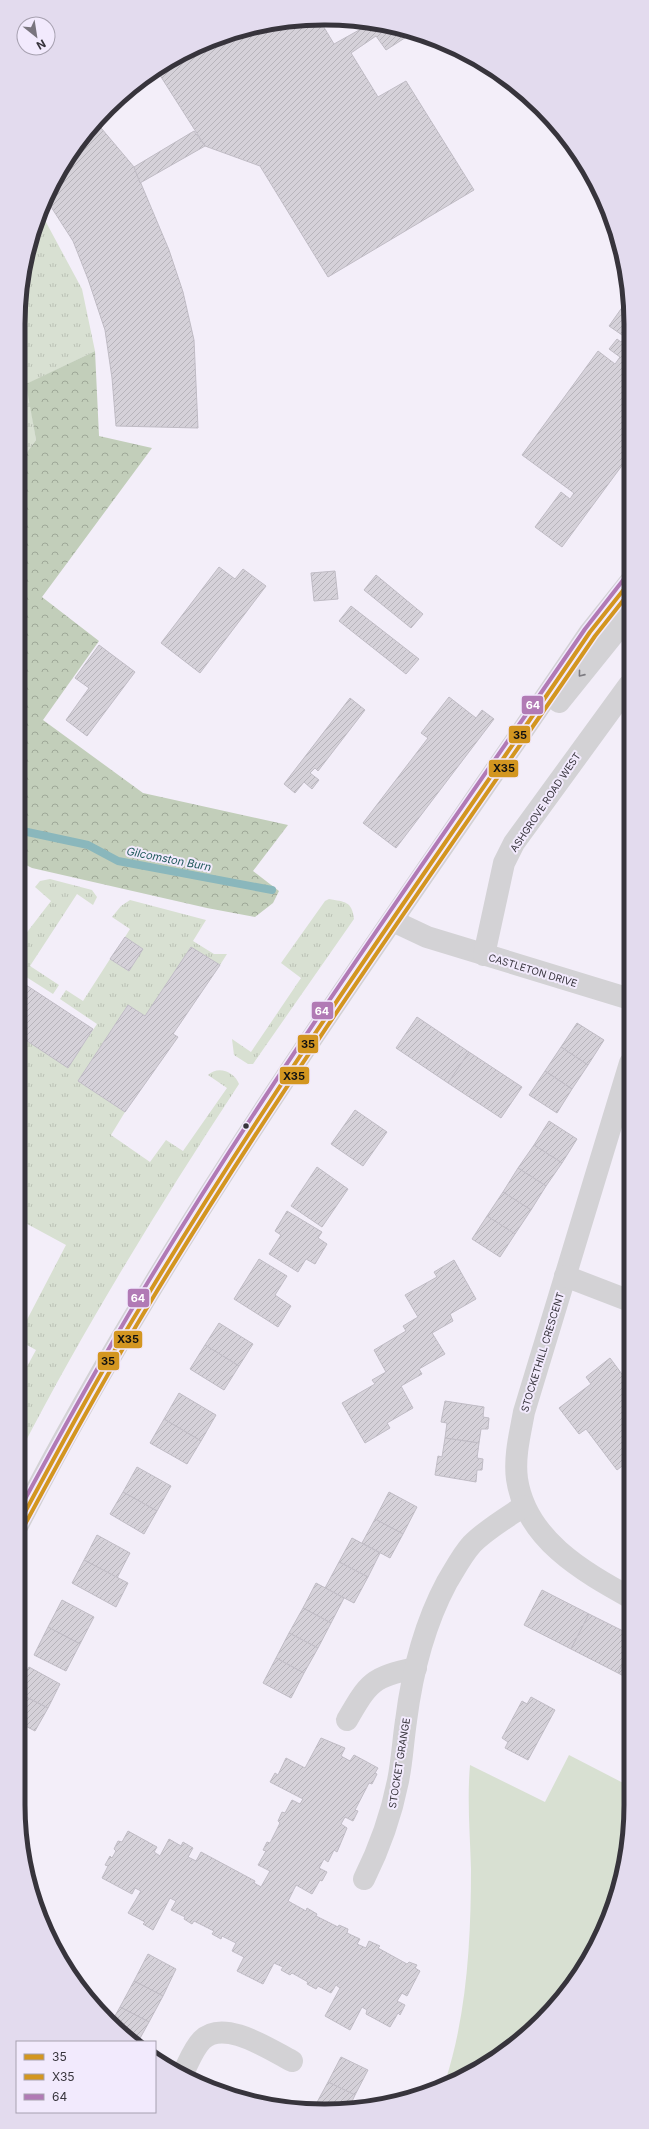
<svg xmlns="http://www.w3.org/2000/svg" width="649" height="2129" viewBox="0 0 649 2129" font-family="Inter,sans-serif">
<defs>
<pattern id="grass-tufts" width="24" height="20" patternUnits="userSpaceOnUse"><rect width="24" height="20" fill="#d8e0d2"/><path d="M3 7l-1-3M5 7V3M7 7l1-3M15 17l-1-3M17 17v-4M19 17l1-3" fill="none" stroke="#bac1b5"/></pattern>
<pattern id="forest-crowns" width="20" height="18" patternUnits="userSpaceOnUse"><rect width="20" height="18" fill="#c2ceba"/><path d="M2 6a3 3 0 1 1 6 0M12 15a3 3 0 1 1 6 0" fill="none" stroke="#9ea898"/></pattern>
<pattern id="building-hatch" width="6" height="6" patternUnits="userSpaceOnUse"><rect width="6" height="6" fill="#d5d1d9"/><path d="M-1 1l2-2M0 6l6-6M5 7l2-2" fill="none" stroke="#b7b4bb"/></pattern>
</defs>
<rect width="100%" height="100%" fill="#f3eef9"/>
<g fill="url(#grass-tufts)">
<path d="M40,211L82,289L95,351L27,384L36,440L18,464V324L24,264Z"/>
<path d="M50,879L92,890L97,897L93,905L77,894L30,966L59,985L53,994L20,973L18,976V944L51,901L35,887L40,881Z"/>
<path d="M329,899C345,902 352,901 354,919L253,1064H248L234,1055L232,1039L251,1052L301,978L281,963L325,901Z"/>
<path d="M130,900L206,920L193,941L214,954H227L220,965L191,947L145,1016L128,1005L78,1081L125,1112L111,1135L150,1162L166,1140L183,1151L227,1088L208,1075C218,1065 235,1072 239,1084C160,1204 84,1328 18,1456V1383L36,1350L18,1340V1337L66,1245L18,1219V1035L68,1067L97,1024L60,999L66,990L83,1001L110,959L129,971L143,949L125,937L130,929L112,917L121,906Z"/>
</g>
<path fill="url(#forest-crowns)" d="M95,351L99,436L152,448L42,597L99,641L43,720L143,793L288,825L253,871L279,891L273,903L255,917L207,908L32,868L18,861V464L36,440L26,384Z"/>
<path fill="#d8e0d2" d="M569,1755L631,1787C631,1885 598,1975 520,2038C512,2045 504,2054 495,2059C480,2069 461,2075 445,2082C467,2015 471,1939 471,1869C470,1834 467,1800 470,1765L545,1802Z"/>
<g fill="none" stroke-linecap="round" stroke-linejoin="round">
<path stroke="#8ab7bc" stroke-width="8" d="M18,830L88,845L118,861L272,890"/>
</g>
<g fill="url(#building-hatch)" stroke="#c0bcc5">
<path d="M319,19L334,44L370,24L369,22L385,24L411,34L386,50L376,36L351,53L378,97L406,81L474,190L328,277L260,166L205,146L156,69L207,41L265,24Z"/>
<path d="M96,122L134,167L169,250L183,292L194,340L198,428L116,426L112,378L105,330L88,279L73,241L46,199L70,154Z"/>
<path d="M194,131L205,146L140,183L134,167Z"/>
<path d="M628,299L629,362L623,369L629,373V456L562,547L535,527L561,492L570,499L574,493L522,455L598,351L615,364L620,357L609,349L617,339L621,342L625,337L609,326Z"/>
<path d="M219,567L235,579L243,569L266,586L200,673L161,643Z"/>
<path d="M335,571L338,599L314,601L311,573Z"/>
<path d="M376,575L423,614L411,628L364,590Z"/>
<path d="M351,606L419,659L406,674L339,621Z"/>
<path d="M99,645L135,672L87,736L66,720L89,688L75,678Z"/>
<path d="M449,697L476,718L482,710L494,719L396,848L363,823L428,738L421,733Z"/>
<path d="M350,698L365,710L318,771L315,768L310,773L319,780L312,789L304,782L295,793L284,784Z"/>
<path d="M125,937L143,949L129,971L110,959Z"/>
<path d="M191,947L220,965L173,1034L178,1037L125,1112L78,1081L128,1005L145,1016Z"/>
<path d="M20,981L93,1029L68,1068L18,1035V983Z"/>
<path d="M417,1017L469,1052L448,1083L396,1048Z"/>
<path d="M577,1023L604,1040L588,1065L561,1047Z"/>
<path d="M561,1047L588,1065L572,1089L545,1071Z"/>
<path d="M469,1052L522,1087L501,1118L448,1083Z"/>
<path d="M545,1071L572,1089L557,1113L529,1095Z"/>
<path d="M355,1110L387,1132L363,1166L331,1144Z"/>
<path d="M549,1121L577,1139L562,1163L534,1145Z"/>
<path d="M534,1145L562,1163L546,1186L518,1168Z"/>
<path d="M317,1167L348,1189L322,1227L291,1206Z"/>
<path d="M518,1168L546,1186L531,1210L503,1192Z"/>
<path d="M503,1192L531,1210L515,1234L487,1216Z"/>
<path d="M287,1211L322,1232L318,1238L327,1244L315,1264L306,1259L298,1272L269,1254L281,1235L275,1231Z"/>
<path d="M487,1216L515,1234L500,1257L472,1239Z"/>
<path d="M259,1259L287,1276L275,1295L291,1306L278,1327L234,1299Z"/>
<path d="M454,1260L476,1299L450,1314L453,1321L432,1333L445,1354L419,1369L422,1374L401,1386L413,1408L387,1423L390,1428L365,1443L342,1403L375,1384L372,1380L386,1372L374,1350L406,1331L403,1326L418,1317L405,1295L437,1277L434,1272Z"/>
<path d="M219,1323L253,1344L239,1366L205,1345Z"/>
<path d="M205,1345L239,1366L224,1390L190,1369Z"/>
<path d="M610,1358L630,1385V1460L617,1470L586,1429L579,1434L559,1408L591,1384L586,1377Z"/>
<path d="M179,1393L216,1415L201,1441L164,1419Z"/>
<path d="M445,1401L484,1407L483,1417L489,1418L488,1429H481L479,1443L445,1438L447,1423L441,1422Z"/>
<path d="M164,1419L201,1441L187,1464L150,1443Z"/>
<path d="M445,1438L479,1443L477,1458L483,1459L482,1470H477L476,1482L435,1475L438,1456L442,1457Z"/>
<path d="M137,1467L171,1486L157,1511L123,1492Z"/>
<path d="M123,1492L157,1511L144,1534L110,1514Z"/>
<path d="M389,1492L417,1507L403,1534L375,1519Z"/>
<path d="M375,1519L403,1534L390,1558L362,1543Z"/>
<path d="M97,1535L130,1553L117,1578L84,1560Z"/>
<path d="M352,1538L380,1553L368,1577L339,1562Z"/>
<path d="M84,1560L128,1583L116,1607L72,1583Z"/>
<path d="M339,1562L368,1577L354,1603L325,1588Z"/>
<path d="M316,1583L344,1598L331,1623L303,1608Z"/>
<path d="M542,1590L589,1614L571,1649L524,1625Z"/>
<path d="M62,1600L94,1617L80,1644L48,1627Z"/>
<path d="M303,1608L331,1623L318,1648L289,1633Z"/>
<path d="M589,1614L631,1635V1648L618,1673L571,1649Z"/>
<path d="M48,1627L80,1644L66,1671L34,1655Z"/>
<path d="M289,1633L318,1648L304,1673L276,1658Z"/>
<path d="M631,1648V1680L618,1673Z"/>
<path d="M276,1658L304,1673L291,1698L263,1683Z"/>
<path d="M29,1667L60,1684L48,1708L18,1693V1686Z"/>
<path d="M18,1693L48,1708L35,1731L18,1722Z"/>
<path d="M531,1697L555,1710L528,1760L505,1748L508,1742L502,1738L522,1701L527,1704Z"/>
<path d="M321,1738L345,1748L341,1756L350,1761L354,1755L378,1768L375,1773L377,1774L372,1784L369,1783L355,1810L358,1811L353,1821L345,1817L341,1824L347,1828L337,1852L334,1850L328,1862L324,1859L319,1868L327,1872L322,1881L320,1880L312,1894L296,1885L288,1901L306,1911L307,1908L317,1914L316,1916L338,1927L339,1925L348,1929L347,1933L360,1939L357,1944L366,1948L369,1941L380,1946L378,1948L407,1964L409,1962L417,1965L415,1968L420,1971L407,1996L402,1993L397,2001L405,2005L400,2015L398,2013L390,2027L366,2014L367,2010L362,2007L350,2030L325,2016L340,1988L336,1985L331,1993L318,1986L316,1989L307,1984L308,1982L292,1973L290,1975L281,1970L283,1967L274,1963L263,1984L237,1971L244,1957L232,1951L236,1943L222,1936L221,1939L212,1934L214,1931L194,1921L192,1924L184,1919L185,1917L171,1910L176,1901L170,1898L153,1930L143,1924L145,1922L128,1913L141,1891L135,1888L132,1894L102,1878L108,1866L105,1865L110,1856L112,1858L116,1851L114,1849L118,1841L122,1842L128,1831L157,1847L154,1852L160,1856L169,1839L181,1846L183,1842L193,1848L188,1857L196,1861L201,1852L255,1881L254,1883L261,1887L270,1871L258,1865L266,1851L263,1850L267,1842L270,1843L280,1823L278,1821L282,1812L285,1813L292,1800L300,1804L303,1799L270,1782L275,1773L278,1775L286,1758L305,1768Z"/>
<path d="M18,1745L26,1749L18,1766Z"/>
<path d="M148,1954L176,1969L163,1996L134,1981Z"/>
<path d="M134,1981L163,1996L149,2022L120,2007Z"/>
<path d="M120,2007L149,2022L138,2042H132L111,2023Z"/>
<path d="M341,2057L368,2070L355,2095L328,2082Z"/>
<path d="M328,2082L355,2095L348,2110H321L315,2106Z"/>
</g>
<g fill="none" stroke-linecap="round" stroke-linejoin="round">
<g stroke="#d3d2d5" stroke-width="22">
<path d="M393,921L427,937L630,999"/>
<path d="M484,955L504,863L514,843L629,685"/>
<path d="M630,1063L524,1412C520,1434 514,1457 517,1479C526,1539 582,1571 631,1598"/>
<path d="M565,1276L630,1301"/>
<path d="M347,1720C369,1682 372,1677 416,1668"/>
<path d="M364,1879C380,1847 391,1816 398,1781C402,1762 403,1741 406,1721C412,1673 424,1625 447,1582C455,1569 462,1555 472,1544C487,1529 506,1518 524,1506"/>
<path d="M182,2075C188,2064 193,2049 202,2040C224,2018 270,2050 292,2061"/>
</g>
<g stroke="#d3d2d5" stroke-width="22">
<path d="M559,702L629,615"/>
<path d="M18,1525C180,1210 392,925 590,632L629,583"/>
</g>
<defs>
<path id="bus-1" d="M18,1525C60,1447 102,1369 149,1293C286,1066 441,851 590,632L629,583"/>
<path id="bus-2" d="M23,1528C65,1450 108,1372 154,1296C291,1070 446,854 595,636L629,593"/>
<path id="bus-3" d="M18,1512C58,1438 99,1364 142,1292C279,1064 435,848 585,629L624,579"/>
</defs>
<use href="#bus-1" stroke="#f2eafd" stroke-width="7"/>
<use href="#bus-2" stroke="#f2eafd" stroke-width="7"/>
<use href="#bus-3" stroke="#f2eafd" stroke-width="7"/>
<use href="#bus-1" stroke="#d39620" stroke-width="4"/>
<use href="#bus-2" stroke="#d39620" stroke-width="4"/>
<use href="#bus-3" stroke="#b17ab5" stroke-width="4"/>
</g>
<defs><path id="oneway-chevron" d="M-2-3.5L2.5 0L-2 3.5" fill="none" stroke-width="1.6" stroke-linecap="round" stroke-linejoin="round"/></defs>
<use stroke="#7d7b81" href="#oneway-chevron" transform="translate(581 674) rotate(129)"/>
<circle fill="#37343c" stroke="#f2eafd" stroke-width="1.5" cx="246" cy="1126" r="3.5"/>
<g text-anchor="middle" stroke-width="4" stroke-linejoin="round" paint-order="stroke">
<g font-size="10" fill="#37343c" stroke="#f2eafd">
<text transform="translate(545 802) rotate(-56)" y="4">ASHGROVE ROAD WEST</text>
<text transform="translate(533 970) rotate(17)" y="4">CASTLETON DRIVE</text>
<text transform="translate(542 1352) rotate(-73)" y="4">STOCKETHILL CRESCENT</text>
<text transform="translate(399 1763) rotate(-81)" y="4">STOCKET GRANGE</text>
</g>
<g font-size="11" font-style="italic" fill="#215a5c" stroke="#f2eafd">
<text transform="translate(169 859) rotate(11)" y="4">Gilcomston Burn</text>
</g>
</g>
<path d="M0 0H649V2129H0ZM324 25H325A299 299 0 0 1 624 324V1805A299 299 0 0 1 325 2104H324A299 299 0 0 1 25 1805V324A299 299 0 0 1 324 25Z" fill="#e3dbee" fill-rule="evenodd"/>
<path fill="none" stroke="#37343c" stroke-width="5" d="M324 25H325A299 299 0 0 1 624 324V1805A299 299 0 0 1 325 2104H324A299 299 0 0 1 25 1805V324A299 299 0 0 1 324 25Z"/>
<g stroke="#f2eafd" stroke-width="1.5">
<rect x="521" y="695" width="23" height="20" rx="4" fill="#b17ab5"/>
<rect x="508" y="725" width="23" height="19" rx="4" fill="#d39620"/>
<rect x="488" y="759" width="31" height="19" rx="4" fill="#d39620"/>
<rect x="311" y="1001" width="23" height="19" rx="4" fill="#b17ab5"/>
<rect x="297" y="1034" width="22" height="20" rx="4" fill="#d39620"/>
<rect x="279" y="1066" width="31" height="19" rx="4" fill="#d39620"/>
<rect x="127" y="1288" width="23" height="20" rx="4" fill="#b17ab5"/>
<rect x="113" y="1330" width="30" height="19" rx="4" fill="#d39620"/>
<rect x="97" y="1351" width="23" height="20" rx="4" fill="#d39620"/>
</g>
<g font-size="11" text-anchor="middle" font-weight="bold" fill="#fff">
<text x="533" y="709">64</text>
<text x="322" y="1015">64</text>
<text x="138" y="1302">64</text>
</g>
<g font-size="11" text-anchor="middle" font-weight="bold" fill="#111">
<text x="520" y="739">35</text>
<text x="504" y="772">X35</text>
<text x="308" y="1048">35</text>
<text x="294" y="1080">X35</text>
<text x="128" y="1343">X35</text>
<text x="108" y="1365">35</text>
</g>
<rect x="16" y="2041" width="140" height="72" fill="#f2eafd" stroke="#a7a1b0"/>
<rect x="24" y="2054" width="20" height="6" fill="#d39620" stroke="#a7a1b0"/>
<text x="52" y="2061" font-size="12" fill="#37343c">35</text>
<rect x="24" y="2074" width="20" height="6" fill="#d39620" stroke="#a7a1b0"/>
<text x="52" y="2081" font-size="12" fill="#37343c">X35</text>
<rect x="24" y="2094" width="20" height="6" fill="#b17ab5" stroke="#a7a1b0"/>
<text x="52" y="2101" font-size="12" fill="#37343c">64</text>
<g transform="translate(36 36) rotate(150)"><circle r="19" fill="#f2eafd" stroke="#a7a1b0"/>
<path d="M0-3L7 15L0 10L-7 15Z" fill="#79757e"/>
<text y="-6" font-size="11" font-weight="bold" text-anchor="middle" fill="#37343c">N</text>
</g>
</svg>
